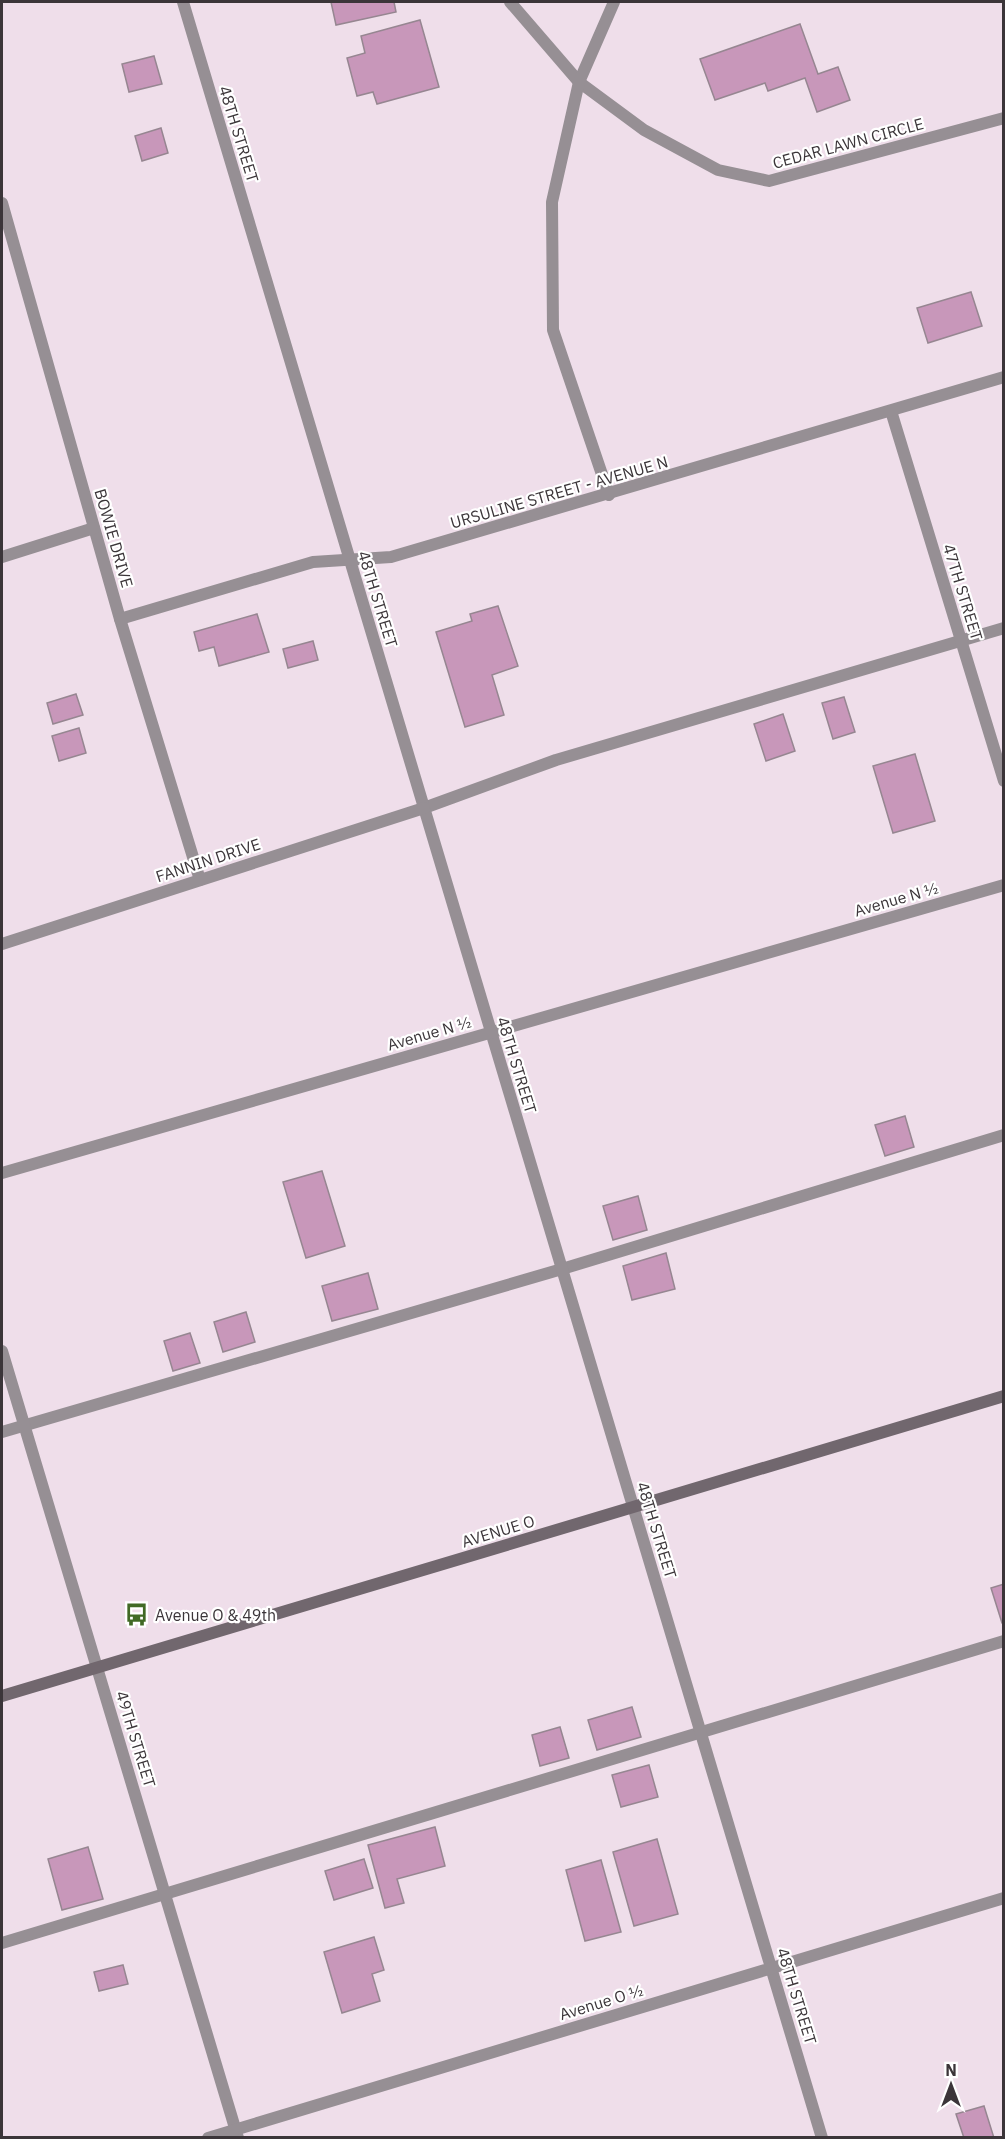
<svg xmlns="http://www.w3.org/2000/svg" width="1005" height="2139" viewBox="0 0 1005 2139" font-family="'IBM Plex Sans',sans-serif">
<rect width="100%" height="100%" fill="#efdeea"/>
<g fill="#c897ba" stroke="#968691" stroke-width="1.5">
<path d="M331,2H394L396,12L336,25Z"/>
<path d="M420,20L439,87L377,104L373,92L357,96L347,58L365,53L361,36Z"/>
<path d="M800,24L818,74L838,67L850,100L817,112L805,78L768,91L765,83L715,100L700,59Z"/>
<path d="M154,56L162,84L129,92L122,64Z"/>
<path d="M161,128L168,153L142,161L135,136Z"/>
<path d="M971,292L982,326L928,343L917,308Z"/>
<path d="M498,606L518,666L492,675L504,715L465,727L436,632L472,621L470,614Z"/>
<path d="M257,614L269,652L219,666L214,647L199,651L194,632Z"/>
<path d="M313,641L318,660L288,668L283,649Z"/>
<path d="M76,694L83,715L53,724L47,703Z"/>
<path d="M844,697L855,732L833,739L822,703Z"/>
<path d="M783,714L795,751L766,761L754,724Z"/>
<path d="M79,728L86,753L59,761L52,736Z"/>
<path d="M915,754L935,821L893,833L873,766Z"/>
<path d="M905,1116L914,1147L885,1156L875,1125Z"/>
<path d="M322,1171L345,1246L306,1258L283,1182Z"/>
<path d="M638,1196L647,1230L613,1240L603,1206Z"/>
<path d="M666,1253L675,1289L632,1300L623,1266Z"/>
<path d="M368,1273L378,1309L332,1321L322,1286Z"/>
<path d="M246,1312L255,1342L223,1352L214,1322Z"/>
<path d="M190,1333L200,1363L173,1371L164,1341Z"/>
<path d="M1004,1584V1623H1002L991,1588Z"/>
<path d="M632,1707L641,1737L597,1750L588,1720Z"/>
<path d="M560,1727L569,1758L540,1766L532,1735Z"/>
<path d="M649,1765L658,1797L621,1807L612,1775Z"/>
<path d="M435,1827L445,1866L397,1879L404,1903L385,1908L368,1845Z"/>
<path d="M657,1839L678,1914L634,1926L613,1852Z"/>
<path d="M88,1847L103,1899L62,1910L48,1859Z"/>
<path d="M364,1859L373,1888L334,1900L325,1871Z"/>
<path d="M601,1860L621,1932L585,1941L566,1870Z"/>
<path d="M374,1937L384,1970L372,1974L380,2001L342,2013L324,1952Z"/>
<path d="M123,1965L128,1984L99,1991L94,1972Z"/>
<path d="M984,2106L994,2138H964L956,2114Z"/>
</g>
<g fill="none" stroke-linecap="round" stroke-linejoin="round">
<g stroke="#968f94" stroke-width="12">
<path d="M424,808L556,760L1004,628"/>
<path d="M2,1432L562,1269L1004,1135"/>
<path d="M2,1943L1004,1641"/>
</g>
<g stroke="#968f94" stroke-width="12">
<path d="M183,2L822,2138"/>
<path d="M510,2L579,82L644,130L718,170L769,181L1004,118"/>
<path d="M2,203L120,619L200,880"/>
<path d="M891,411L1004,781"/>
<path d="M609,495L553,330L552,202L579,82L614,2"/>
<path d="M2,557L94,528"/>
<path d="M120,619L313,562L391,557L1004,377"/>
<path d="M2,944L424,808"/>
<path d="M2,1173L1004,885"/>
<path d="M2,1351L238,2138"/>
<path d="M208,2138L1004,1898"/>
</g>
<path stroke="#71676e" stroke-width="12" d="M2,1696L1004,1396"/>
</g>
<defs>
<symbol id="bus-bare" viewBox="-9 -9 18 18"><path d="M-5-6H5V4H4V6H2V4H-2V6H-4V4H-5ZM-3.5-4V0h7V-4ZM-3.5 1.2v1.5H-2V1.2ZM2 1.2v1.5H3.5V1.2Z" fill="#416925" stroke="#fff" stroke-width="2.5" paint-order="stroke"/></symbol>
</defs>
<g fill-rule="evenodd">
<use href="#bus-bare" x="120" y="1598" width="33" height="33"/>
</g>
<g text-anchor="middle" stroke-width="4.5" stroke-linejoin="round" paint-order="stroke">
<g font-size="16" fill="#3b3539" stroke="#fff">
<text transform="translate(239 134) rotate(73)" y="6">48TH STREET</text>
<text transform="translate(848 143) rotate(-15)" y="6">CEDAR LAWN CIRCLE</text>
<text transform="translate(559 492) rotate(-16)" y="6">URSULINE STREET - AVENUE N</text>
<text transform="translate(114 538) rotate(74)" y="6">BOWIE DRIVE</text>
<text transform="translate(963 592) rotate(73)" y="6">47TH STREET</text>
<text transform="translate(378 599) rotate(73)" y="6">48TH STREET</text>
<text transform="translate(208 860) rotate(-18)" y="6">FANNIN DRIVE</text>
<text transform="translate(896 899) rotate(-16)" y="6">Avenue N ½</text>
<text transform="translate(429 1033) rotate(-16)" y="6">Avenue N ½</text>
<text transform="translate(517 1065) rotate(73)" y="6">48TH STREET</text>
<text transform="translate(657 1530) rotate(73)" y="6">48TH STREET</text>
<text transform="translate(498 1531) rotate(-17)" y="6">AVENUE O</text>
<text transform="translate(136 1739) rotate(73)" y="6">49TH STREET</text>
<text transform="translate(797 1996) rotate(73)" y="6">48TH STREET</text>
<text transform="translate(601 2002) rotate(-17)" y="6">Avenue O ½</text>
</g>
<g font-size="16" fill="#3b3539" stroke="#fff" text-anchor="start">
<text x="155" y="1621">Avenue O &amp; 49th</text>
</g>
</g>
<rect width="1005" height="2139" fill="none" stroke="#3b3539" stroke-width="6"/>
<g transform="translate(951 2085)" stroke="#ffffff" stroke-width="4.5" paint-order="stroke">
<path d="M0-4.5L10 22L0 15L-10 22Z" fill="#3b3539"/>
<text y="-9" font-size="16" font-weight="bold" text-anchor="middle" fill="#3b3539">N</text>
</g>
</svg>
